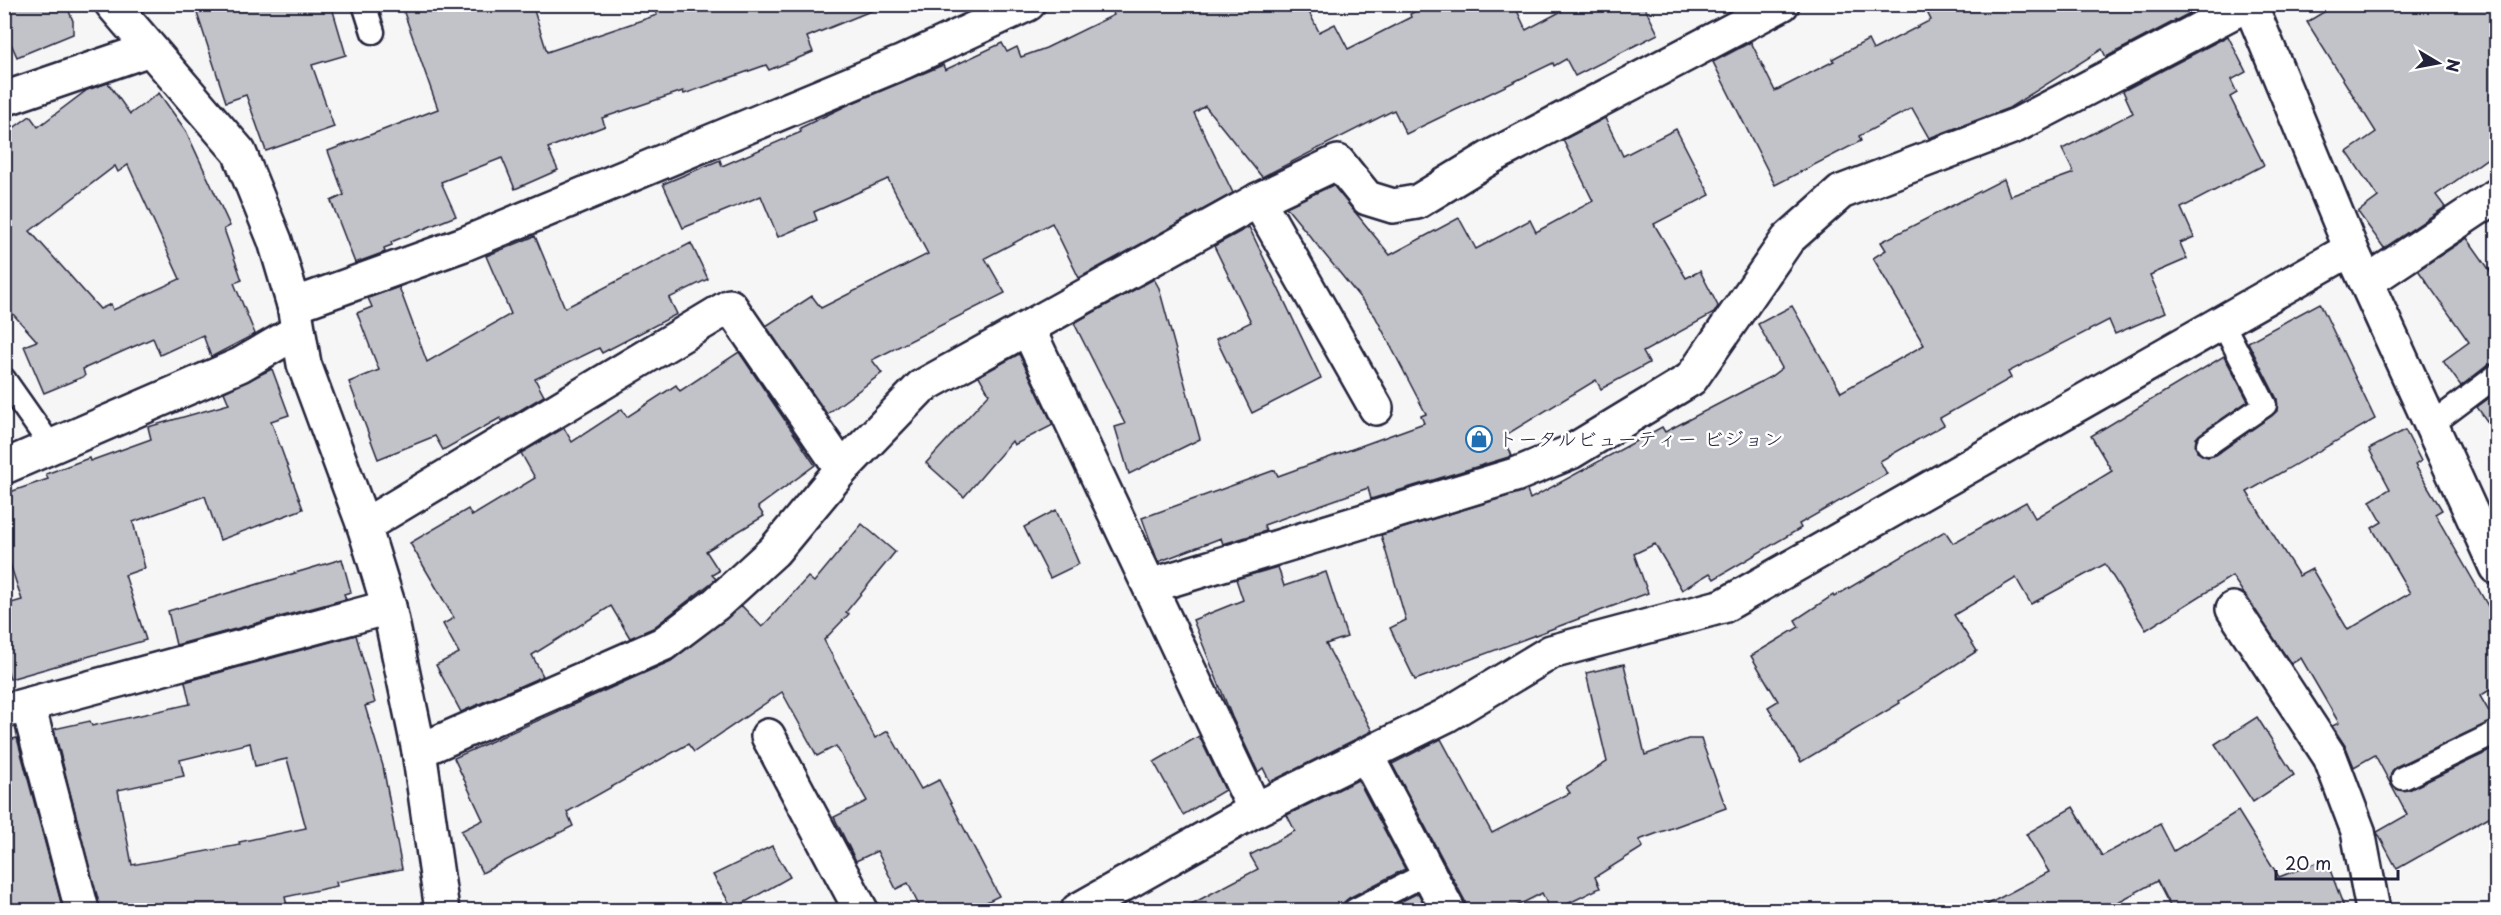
<svg xmlns="http://www.w3.org/2000/svg" width="2501" height="915" viewBox="0 0 2501 915" font-family="'Playpen Sans','Klee One',sans-serif">
<rect width="100%" height="100%" fill="#f6f6f7"/>
<filter id="ink" filterUnits="userSpaceOnUse"><feTurbulence type="fractalNoise" baseFrequency=".0167" numOctaves="2"/><feDisplacementMap in="SourceGraphic" scale="12" xChannelSelector="R" yChannelSelector="G"/><feConvolveMatrix kernelMatrix="1 2 1 2 8 2 1 2 1" color-interpolation-filters="sRGB"/></filter>
<g filter="url(#ink)">
<g fill="#c2c2c9" stroke="#22223b" stroke-width="1.5" fill-rule="evenodd">
<path d="M4,4H66L73,21V34L17,57L4,28Z"/>
<path d="M194,4H331L346,55L312,65L334,127L266,151L246,95L226,102Z"/>
<path d="M401,4H532L547,52L657,15L654,4L883,6L807,37L813,52L769,70L766,65L684,94L683,91L602,118L605,126L548,148L558,170L515,189L502,158L441,182L456,216L391,242L392,245L384,248L385,252L355,263L331,201L344,195L328,151L438,109Z"/>
<path d="M1109,4H1305L1319,32L1335,24L1348,49L1411,17L1410,14L1429,4H1514L1526,30L1575,4H1643L1658,34L1575,76L1566,59L1554,66L1553,63L1406,134L1394,110L1262,177L1205,106L1194,113L1233,193L1079,278L1052,223L985,258L1005,293L872,360L882,373L827,414L766,326L812,296L821,308L928,254L888,179L814,212L817,220L778,237L761,196L683,228L663,184L720,160L722,166L801,132L800,128L850,104L943,65L945,70L1002,43L1007,52L1017,47L1021,57L1046,48L1114,15Z"/>
<path d="M1923,4H2207L2106,57L2102,49L2009,108L1929,138L1912,108L1859,136L1861,141L1775,185L1713,62L1751,42L1775,91L1834,61L1832,59L1868,40L1873,50L1931,20Z"/>
<path d="M2337,4H2487L2496,19V152L2436,195L2445,207L2384,248L2358,212L2378,197L2347,152L2376,132L2307,22Z"/>
<path d="M2228,36L2246,72L2231,80L2237,93L2230,97L2264,165L2181,208L2194,237L2180,243L2187,259L2150,275L2166,312L2115,334L2109,320L2008,372L2011,378L1940,418L1944,425L1880,461L1887,474L1799,524L1801,528L1714,579L1710,573L1682,590L1655,544L1634,554L1648,593L1415,680L1390,628L1406,620L1381,535L1527,490L1530,499L1662,427L1665,432L1770,377L1782,368L1758,324L1792,306L1841,392L1924,345L1873,258L1886,250L1881,242L2004,179L2010,196L2074,173L2062,149L2133,113L2123,91Z"/>
<path d="M108,83L130,114L159,93L186,131L230,226L224,229L242,280L234,283L255,334L211,357L203,335L160,355L153,338L83,369L85,376L44,393L24,346L37,341L4,304V135L30,116L38,127L87,90ZM128,165L180,279L113,310L111,304L100,309L30,231L115,166L118,172Z"/>
<path d="M1605,118L1623,156L1676,129L1710,195L1654,224L1686,278L1700,271L1718,306L1714,313L1643,352L1649,363L1601,389L1596,380L1504,436L1512,456L1371,499L1368,488L1264,525L1266,531L1223,544L1221,538L1158,562L1142,518L1275,470L1278,476L1424,423L1421,416L1426,414L1375,316L1286,207L1333,185L1390,255L1459,218L1476,249L1530,220L1536,232L1593,201L1563,140Z"/>
<path d="M1249,227L1321,378L1252,413L1216,339L1251,322L1214,246Z"/>
<path d="M535,236L565,308L691,243L708,279L669,298L677,314L602,353L599,348L535,379L544,396L502,421L500,418L443,450L435,436L378,459L349,382L379,370L357,313L372,307L368,298L399,287L427,362L511,314L486,256Z"/>
<path d="M2467,238L2496,279V363L2488,365L2461,386L2443,361L2469,342L2418,270Z"/>
<path d="M1154,279L1159,288L1200,439L1129,474L1115,427L1125,424L1074,323Z"/>
<path d="M2320,303L2375,419L2247,492L2299,576L2312,569L2348,630L2410,593L2372,528L2382,522L2370,501L2390,489L2369,449L2405,430L2421,461L2415,465L2442,510L2435,514L2496,620V686L2480,696L2494,720L2397,766L2392,771L2391,783L2396,789L2409,790L2496,748V813L2397,869L2377,832L2407,815L2375,755L2354,767L2346,747L2332,726L2339,723L2301,658L2291,664L2232,576L2146,630L2105,564L2031,604L2016,578L1954,615L1977,651L1899,701L1900,703L1801,762L1768,707L1778,701L1751,656L1799,627L1795,620L1833,595L1834,597L1945,531L1953,543L2026,502L2035,518L2112,471L2091,436L2224,356L2248,401L2196,438L2197,452L2208,457L2216,455L2277,411V399L2248,342Z"/>
<path d="M739,352L815,465L758,507L764,516L706,551L719,571L712,575L716,579L653,628L630,638L611,606L532,655L543,676L461,712L436,665L459,653L443,624L454,618L410,543L468,509L472,516L535,478L521,453L564,428L572,442L622,409L627,417L676,385L680,391Z"/>
<path d="M1019,354L1053,425L1014,445L1012,441L964,497L926,463L989,394L979,376Z"/>
<path d="M272,369L289,415L271,421L303,509L220,540L205,496L133,522L145,568L125,575L146,640L10,679L4,658V605L22,600L4,546V494L48,479L46,474L89,458L90,461L151,439L148,427L229,404L224,392Z"/>
<path d="M2496,393V434L2477,407Z"/>
<path d="M1056,510L1079,564L1050,578L1024,527Z"/>
<path d="M862,524L895,552L846,612L849,614L824,640L875,738L888,731L921,789L939,780L999,896L970,910H921L908,883L896,889L877,851L856,861L834,817L867,801L836,746L817,756L782,692L694,752L688,744L567,812L573,826L482,873L461,831L483,820L454,758L671,661L742,606L762,627L808,577L814,582Z"/>
<path d="M342,559L351,592L344,594L346,599L176,645L168,611Z"/>
<path d="M1278,567L1284,586L1326,572L1347,637L1326,644L1372,731L1270,782L1263,768L1258,772L1232,717L1193,620L1243,600L1236,579Z"/>
<path d="M356,635L375,703L365,706L383,766L402,869L336,882L337,886L285,897L288,910H100L54,729L90,721L92,726L190,704L185,682ZM250,743L255,766L287,759L306,828L239,842L240,845L132,865L118,790L184,776L180,760Z"/>
<path d="M1624,664L1645,755L1688,739H1701L1726,808L1639,840L1643,847L1595,877L1600,888L1555,910H1550L1542,893L1509,910H1467L1465,901L1392,764L1441,739L1492,833L1570,793L1566,787L1607,762L1586,673Z"/>
<path d="M2257,717L2294,775L2253,802L2215,744Z"/>
<path d="M1199,736L1225,790L1183,815L1154,762Z"/>
<path d="M17,738L63,910H4V741Z"/>
<path d="M1358,780L1405,869L1349,898L1343,903L1342,910H1180L1258,869L1250,855L1295,831L1287,815Z"/>
<path d="M2073,807L2102,856L2160,824L2174,851L2238,811L2279,877L2326,859L2345,910H2172L2157,881L2103,910H1977L2049,872L2026,834Z"/>
<path d="M772,846L790,877L733,909L713,875Z"/>
<path d="M1418,893L1427,910H1384Z"/>
</g>
<g fill="none" stroke-linecap="round" stroke-linejoin="round">
<defs>
<g id="service">
<path d="M364,4L373,32"/>
<path d="M4,379L51,446"/>
<path d="M2431,425L2496,376"/>
<path d="M2208,444L2265,405L2222,322"/>
<path d="M2403,778L2496,733"/>
<path d="M1355,910L1428,873"/>
</g>
<g id="minor">
<path d="M112,4L239,152L275,241L294,305L304,364L364,526L389,607L419,751L442,910"/>
<path d="M2250,4L2351,249L2496,567"/>
<path d="M4,99L150,49"/>
<path d="M1258,200L1376,408"/>
<path d="M2367,282L2496,196"/>
<path d="M294,305L464,244L903,62L1028,4"/>
<path d="M1028,329L1255,810"/>
<path d="M4,467L240,365L298,331"/>
<path d="M364,526L730,306L842,469"/>
<path d="M1150,586L1515,475L1571,452L1691,379L1788,239L1841,192L2017,125L2248,4"/>
<path d="M2233,609L2330,757L2358,831L2373,910"/>
<path d="M28,705L82,910"/>
<path d="M4,711L389,607"/>
<path d="M768,736L861,910"/>
<path d="M419,751L663,644L716,604L774,551L842,469L921,387L1258,200L1338,162L1367,198L1393,206L1417,202L1491,157L1782,4"/>
<path d="M1078,910L1255,810L1366,755"/>
<path d="M1448,910L1366,755L1445,716L1551,652L1723,606L2351,249"/>
</g>
</defs>
<use href="#service" stroke="#22223b" stroke-width="27"/>
<use href="#minor" stroke="#22223b" stroke-width="38"/>
<use href="#service" stroke="#fff" stroke-width="22"/>
<use href="#minor" stroke="#fff" stroke-width="33"/>
</g>
</g>
<defs>
<symbol id="shop-ring" viewBox="-11 -11 22 22"><circle r="9.5" fill="#fff" stroke="#1f6fb2" stroke-width="1.5"/><path d="M-5-2.5h2.3a2.7 3.5 0 0 1 5.4 0H5L5.5 6h-11ZM-1.5-2.5h3a1.5 2.3 0 0 0-3 0Z" fill="#1f6fb2"/></symbol>
</defs>
<g fill-rule="evenodd">
<use href="#shop-ring" x="1464" y="424" width="30" height="30"/>
</g>
<g text-anchor="middle" stroke-width="5" stroke-linejoin="round" paint-order="stroke">
<g font-size="20" fill="#22223b" stroke="#fff" text-anchor="start">
<text x="1498" y="446">トータルビューティー ビジョン</text>
</g>
</g>
<rect width="2501" height="915" fill="none" stroke="#fff" stroke-width="24"/>
<rect x="12" y="12" width="2477" height="891" fill="none" stroke="#22223b" stroke-width="2" filter="url(#ink)"/>
<g transform="translate(2438 63) rotate(100)" stroke="#ffffff" stroke-width="4.5" paint-order="stroke">
<path d="M0-4.5L10 22L0 15L-10 22Z" fill="#22223b"/>
<text y="-9" font-size="16" font-weight="bold" text-anchor="middle" fill="#22223b">N</text>
</g>
<path d="M2276 870v9h122v-9" fill="none" stroke="#22223b" stroke-width="3"/>
<text x="2285" y="870" font-size="18" fill="#22223b" stroke="#ffffff" stroke-width="4.5" paint-order="stroke">20 m</text>
</svg>
